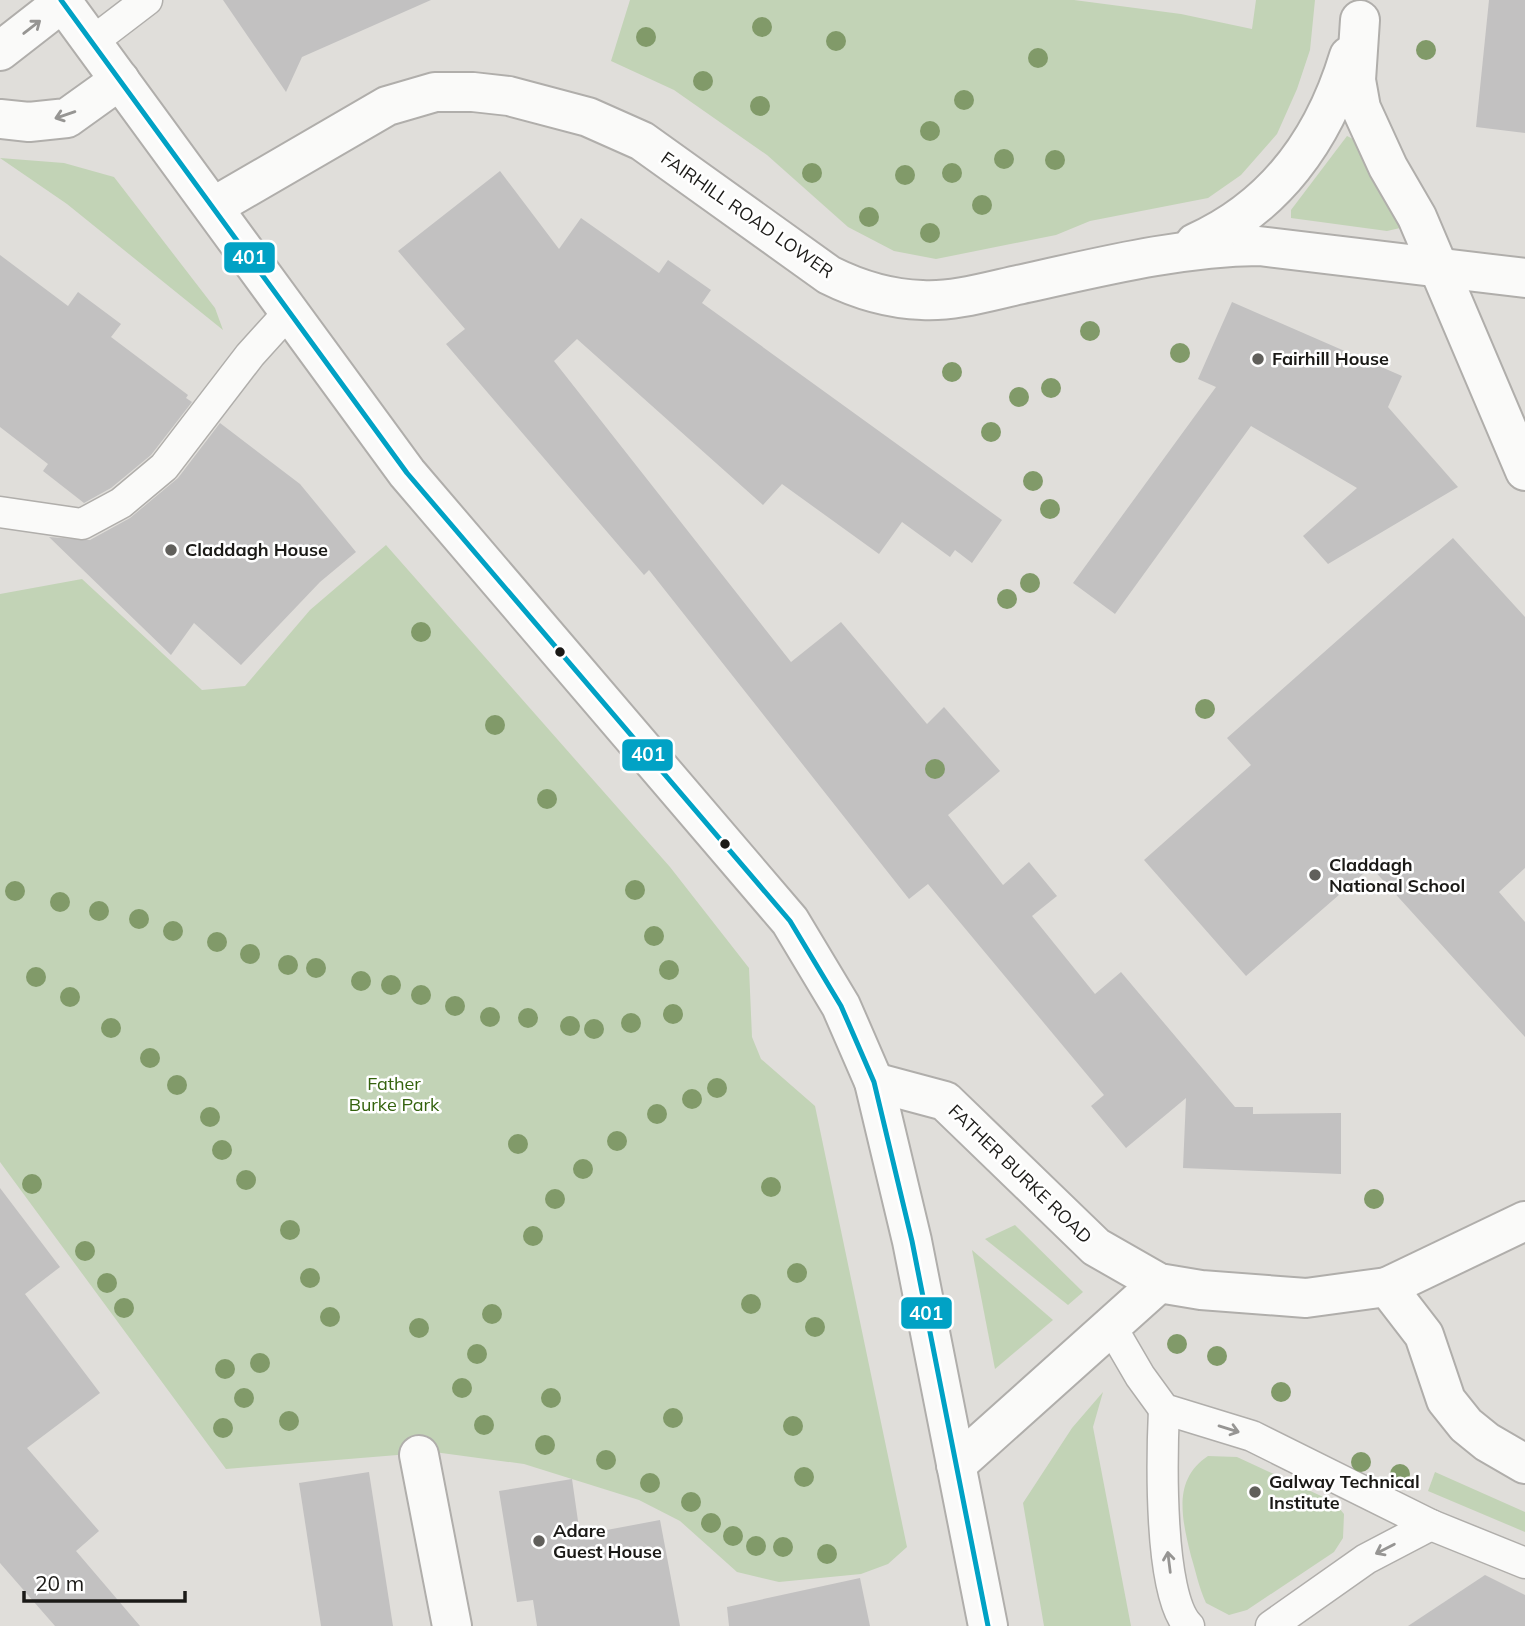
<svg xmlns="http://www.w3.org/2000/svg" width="1525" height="1626" viewBox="0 0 1525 1626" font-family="Mulish,sans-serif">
<rect width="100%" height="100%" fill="#e0deda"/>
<g fill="#c2d3b6">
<path d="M630,0H1074L1181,14L1252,29L1256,0H1315L1310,50L1297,89L1277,134L1241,175L1208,198L1090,221L1056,235L936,259L894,251L848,227L767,155L674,90L611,61Z"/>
<path d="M1347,136L1353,139L1401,220L1400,228L1387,231L1291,218V210Z"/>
<path d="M0,158L64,163L114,177L215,308L223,330L67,204Z"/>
<path d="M386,545L670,867L749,968L752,1037L761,1059L815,1106L907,1547L888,1564L861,1574L779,1582L737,1572L680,1521L639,1500L524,1464L434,1452L226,1469L0,1162V594L82,579L202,690L245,686L310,610Z"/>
<path d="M1015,1225L1083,1292L1068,1305L985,1239Z"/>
<path d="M972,1250L1053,1320L995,1369Z"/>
<path d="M1103,1392L1093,1427L1131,1626H1044L1023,1503L1072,1428Z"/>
<path d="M1208,1456L1237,1457L1334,1502L1344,1514L1343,1538L1334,1552L1247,1610L1229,1615L1206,1603C1199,1588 1196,1572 1191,1556C1182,1519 1172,1480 1208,1456Z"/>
<path d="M1435,1472L1525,1512V1532L1428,1491Z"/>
</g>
<g fill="#c2c1c1">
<path d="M223,0H431L302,57L286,92Z"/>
<path d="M1489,0H1525V133L1476,127Z"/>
<path d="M500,171L559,249L581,218L659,273L668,260L711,290L702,303L1002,520L972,563L955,550L950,557L902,522L879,554L782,484L763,505L577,339L554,361L791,662L841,622L927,724L944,707L1000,771L948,815L1003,885L1029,862L1057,896L1032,916L1095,994L1121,972L1235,1107H1253V1114L1341,1113V1174L1183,1168L1186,1098L1126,1148L1091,1106L1104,1095L928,884L909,899L649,570L644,575L446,344L465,329L398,251Z"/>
<path d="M0,255L68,306L78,292L121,324L111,337L188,395L186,398L192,402L151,455L111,488L84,503L43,471L48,464L0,427Z"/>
<path d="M1232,302L1402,376L1388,407L1458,487L1328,564L1303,536L1357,488L1251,426L1115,614L1073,583L1216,387L1198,379Z"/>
<path d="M220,423L300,484L356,552L320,582L241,665L194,623L171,655L49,537L90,540L130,518L178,478Z"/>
<path d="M1453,538L1525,617V868L1499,892L1525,922V1037L1371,867L1246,976L1144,860L1251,765L1227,738Z"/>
<path d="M0,1188L60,1267L25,1294L100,1393L27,1448L99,1531L76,1551L140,1626H55L0,1563Z"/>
<path d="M369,1472L393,1626H321L299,1483Z"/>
<path d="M572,1479L580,1535L660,1520L680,1626H537L533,1600L517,1602L499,1491Z"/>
<path d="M1485,1575L1525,1595V1626H1408Z"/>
<path d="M860,1578L870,1626H729L727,1607Z"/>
</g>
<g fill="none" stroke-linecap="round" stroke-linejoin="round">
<defs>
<g id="service">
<path d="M92,42L147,0"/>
<path d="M0,512L82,524L121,503L164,467L250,355L288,313"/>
<path d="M1112,1328L1140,1376L1164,1409L1252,1436L1431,1525L1366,1559L1271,1626"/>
<path d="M1164,1409C1162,1453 1158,1596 1189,1626"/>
<path d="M1431,1525L1525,1563"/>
</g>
<g id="minor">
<path d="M1360,20L1356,80L1361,108L1388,167L1417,217L1525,471"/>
<path d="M0,51L63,2"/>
<path d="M0,119L29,122L67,118L120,80"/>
<path d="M213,207L387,106L435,92H473L509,96L588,117L642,141L829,275C857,289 890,299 922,300C956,302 993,290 1027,283C1104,266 1180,247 1259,246L1525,278"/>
<path d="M1195,243C1275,207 1324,139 1349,56"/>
<path d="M874,1082L945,1101L1096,1247L1159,1283L1201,1290L1306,1298L1387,1287L1424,1335L1446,1400L1466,1425L1487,1442L1525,1464"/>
<path d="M1387,1287L1525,1221"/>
<path d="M419,1455L452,1626"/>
<path d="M956,1465L1159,1283"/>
</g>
<path id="secondary" d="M61,0L407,473L790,921L841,1006L874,1082L912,1241L988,1626"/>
</defs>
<use href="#service" stroke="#b0aeab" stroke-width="33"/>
<use href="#minor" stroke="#b0aeab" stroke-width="42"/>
<use href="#secondary" stroke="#b0aeab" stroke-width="42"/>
<use href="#service" stroke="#fafaf9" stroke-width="30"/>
<use href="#minor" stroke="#fafaf9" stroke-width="38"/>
<use href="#secondary" stroke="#fafaf9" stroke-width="38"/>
<defs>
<path id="bus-1" d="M61,0L407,473L790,921L841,1006L874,1082L912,1241L988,1626"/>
</defs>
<use href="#bus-1" stroke="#fff" stroke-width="10"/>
<use href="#bus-1" stroke="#01a2c5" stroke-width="5"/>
</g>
<g fill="#819a69">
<circle cx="762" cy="27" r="10"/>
<circle cx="646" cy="37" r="10"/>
<circle cx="836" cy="41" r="10"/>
<circle cx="1426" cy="50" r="10"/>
<circle cx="1038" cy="58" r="10"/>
<circle cx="703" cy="81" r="10"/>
<circle cx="964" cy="100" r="10"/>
<circle cx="760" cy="106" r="10"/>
<circle cx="930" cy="131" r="10"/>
<circle cx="1004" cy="159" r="10"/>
<circle cx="1055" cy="160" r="10"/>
<circle cx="812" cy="173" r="10"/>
<circle cx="952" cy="173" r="10"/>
<circle cx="905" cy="175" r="10"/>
<circle cx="982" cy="205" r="10"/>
<circle cx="869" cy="217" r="10"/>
<circle cx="930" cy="233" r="10"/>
<circle cx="1090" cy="331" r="10"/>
<circle cx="1180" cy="353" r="10"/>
<circle cx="952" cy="372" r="10"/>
<circle cx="1051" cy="388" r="10"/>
<circle cx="1019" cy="397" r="10"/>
<circle cx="991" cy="432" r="10"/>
<circle cx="1033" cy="481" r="10"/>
<circle cx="1050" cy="509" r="10"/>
<circle cx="1030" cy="583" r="10"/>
<circle cx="1007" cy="599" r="10"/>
<circle cx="421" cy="632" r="10"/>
<circle cx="1205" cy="709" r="10"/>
<circle cx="495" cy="725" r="10"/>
<circle cx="935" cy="769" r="10"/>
<circle cx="547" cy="799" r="10"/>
<circle cx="635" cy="890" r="10"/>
<circle cx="15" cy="891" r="10"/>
<circle cx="60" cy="902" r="10"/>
<circle cx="99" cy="911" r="10"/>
<circle cx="139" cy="919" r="10"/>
<circle cx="173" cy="931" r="10"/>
<circle cx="654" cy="936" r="10"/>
<circle cx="217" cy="942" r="10"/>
<circle cx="250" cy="954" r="10"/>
<circle cx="288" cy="965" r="10"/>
<circle cx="316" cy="968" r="10"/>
<circle cx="669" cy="970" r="10"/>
<circle cx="36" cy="977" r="10"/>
<circle cx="361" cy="981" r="10"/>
<circle cx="391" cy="985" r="10"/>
<circle cx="421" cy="995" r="10"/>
<circle cx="70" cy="997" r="10"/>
<circle cx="455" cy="1006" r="10"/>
<circle cx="673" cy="1014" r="10"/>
<circle cx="490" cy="1017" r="10"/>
<circle cx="528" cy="1018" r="10"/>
<circle cx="631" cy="1023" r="10"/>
<circle cx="570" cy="1026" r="10"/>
<circle cx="111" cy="1028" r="10"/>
<circle cx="594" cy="1029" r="10"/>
<circle cx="150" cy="1058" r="10"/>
<circle cx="177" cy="1085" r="10"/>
<circle cx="717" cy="1088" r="10"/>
<circle cx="692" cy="1099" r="10"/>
<circle cx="657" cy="1114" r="10"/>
<circle cx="210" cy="1117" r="10"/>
<circle cx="617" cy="1141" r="10"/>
<circle cx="518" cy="1144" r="10"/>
<circle cx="222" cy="1150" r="10"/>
<circle cx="583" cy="1169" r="10"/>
<circle cx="246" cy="1180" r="10"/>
<circle cx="32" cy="1184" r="10"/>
<circle cx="771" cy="1187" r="10"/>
<circle cx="555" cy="1199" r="10"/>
<circle cx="1374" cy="1199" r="10"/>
<circle cx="290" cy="1230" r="10"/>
<circle cx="533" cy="1236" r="10"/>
<circle cx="85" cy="1251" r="10"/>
<circle cx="797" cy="1273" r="10"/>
<circle cx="310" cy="1278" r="10"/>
<circle cx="107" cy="1283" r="10"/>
<circle cx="751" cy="1304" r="10"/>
<circle cx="124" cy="1308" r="10"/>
<circle cx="492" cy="1314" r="10"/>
<circle cx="330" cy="1317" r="10"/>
<circle cx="815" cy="1327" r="10"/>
<circle cx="419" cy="1328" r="10"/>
<circle cx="1177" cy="1344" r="10"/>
<circle cx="477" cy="1354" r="10"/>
<circle cx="1217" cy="1356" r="10"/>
<circle cx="260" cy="1363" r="10"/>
<circle cx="225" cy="1369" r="10"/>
<circle cx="462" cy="1388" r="10"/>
<circle cx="1281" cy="1392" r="10"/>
<circle cx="244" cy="1398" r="10"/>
<circle cx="551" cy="1398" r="10"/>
<circle cx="673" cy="1418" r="10"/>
<circle cx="289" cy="1421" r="10"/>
<circle cx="484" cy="1425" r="10"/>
<circle cx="793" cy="1426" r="10"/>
<circle cx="223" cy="1428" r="10"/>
<circle cx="545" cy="1445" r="10"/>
<circle cx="606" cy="1460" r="10"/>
<circle cx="1361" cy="1462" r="10"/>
<circle cx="1400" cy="1474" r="10"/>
<circle cx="804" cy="1477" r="10"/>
<circle cx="650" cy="1483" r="10"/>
<circle cx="691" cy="1502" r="10"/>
<circle cx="711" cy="1523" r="10"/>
<circle cx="733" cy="1536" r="10"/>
<circle cx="756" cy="1546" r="10"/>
<circle cx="783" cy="1547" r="10"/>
<circle cx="827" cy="1554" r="10"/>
</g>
<defs><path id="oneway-shaft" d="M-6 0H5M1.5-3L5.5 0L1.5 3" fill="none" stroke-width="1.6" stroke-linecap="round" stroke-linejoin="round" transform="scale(1.75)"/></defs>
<g stroke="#969593">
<use href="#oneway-shaft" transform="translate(32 27) rotate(-38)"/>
<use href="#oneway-shaft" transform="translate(65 115) rotate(161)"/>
<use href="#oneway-shaft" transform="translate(1229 1429) rotate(17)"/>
<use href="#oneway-shaft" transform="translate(1385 1549) rotate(153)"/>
<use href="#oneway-shaft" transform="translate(1169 1562) rotate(-97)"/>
</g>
<g fill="#605f5b" stroke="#fff" stroke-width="2.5">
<circle cx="1258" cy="359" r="7"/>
<circle cx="171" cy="550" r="7"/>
<circle cx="1315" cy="875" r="7"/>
<circle cx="1255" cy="1492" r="7"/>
<circle cx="539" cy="1541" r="7"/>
</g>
<g fill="#1b1a17" stroke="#fff" stroke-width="2.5">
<circle cx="560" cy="652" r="6"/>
<circle cx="725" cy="844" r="6"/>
</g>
<g text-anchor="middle" stroke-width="5" stroke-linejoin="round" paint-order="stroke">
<g font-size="18" fill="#1b1a17" stroke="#fff">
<text transform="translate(747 215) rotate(35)" y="6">FAIRHILL ROAD LOWER</text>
<text transform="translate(1020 1174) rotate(44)" y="6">FATHER BURKE ROAD</text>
</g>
<g font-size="18" font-weight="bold" fill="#1b1a17" stroke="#fff" text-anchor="start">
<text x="1272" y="365">Fairhill House</text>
<text x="185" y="556">Claddagh House</text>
<text x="1329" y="871">Claddagh<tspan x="1329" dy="21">National School</tspan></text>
<text x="1269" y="1488">Galway Technical<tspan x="1269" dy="21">Institute</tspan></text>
<text x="553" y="1537">Adare<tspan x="553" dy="21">Guest House</tspan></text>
</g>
<g font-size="18" fill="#34620d" stroke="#fff">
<text x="394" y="1090">Father<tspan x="394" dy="21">Burke Park</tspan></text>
</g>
</g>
<g stroke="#fff" stroke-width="2.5">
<rect x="223" y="241" width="53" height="33" rx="7" fill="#01a2c5"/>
<rect x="621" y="738" width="53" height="34" rx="7" fill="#01a2c5"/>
<rect x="900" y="1296" width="53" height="34" rx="7" fill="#01a2c5"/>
</g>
<g font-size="19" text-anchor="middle" font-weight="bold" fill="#fff">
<text x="249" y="264">401</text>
<text x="648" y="761">401</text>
<text x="926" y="1320">401</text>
</g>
<path d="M24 1591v10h161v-10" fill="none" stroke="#1b1a17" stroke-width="3.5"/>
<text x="35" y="1591" font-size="21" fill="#1b1a17" stroke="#ffffff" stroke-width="5" paint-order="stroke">20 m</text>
</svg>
